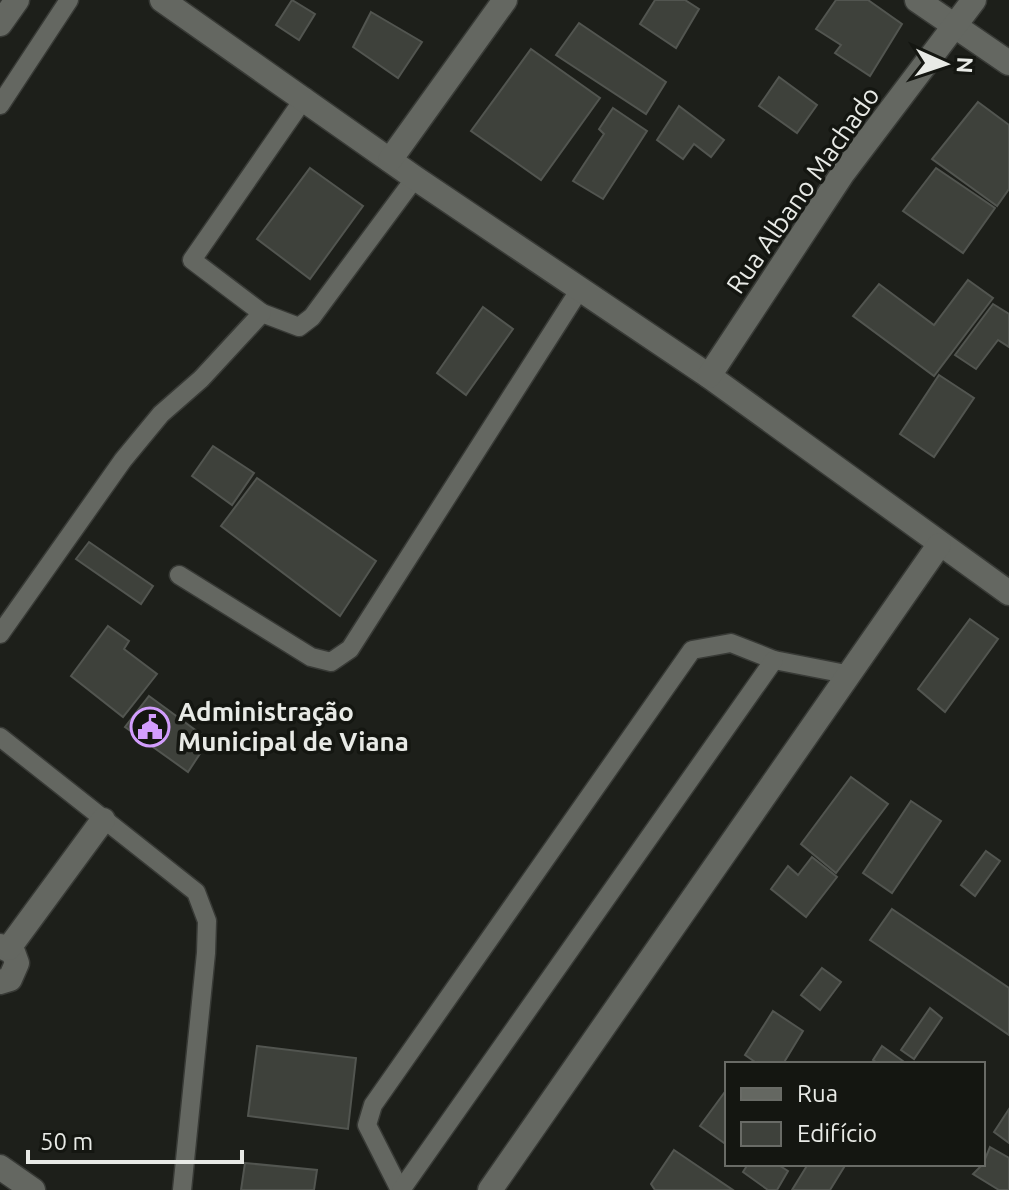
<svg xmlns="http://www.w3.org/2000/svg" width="1009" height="1190" viewBox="0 0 1009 1190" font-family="Ubuntu,sans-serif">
<rect width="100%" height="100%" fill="#1d1f1a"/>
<g fill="#3e413b" stroke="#525550" stroke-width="2">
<path d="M292,0L315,14L299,40L276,25Z"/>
<path d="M655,0H685L699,9L676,48L640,24Z"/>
<path d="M836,0H868L902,24L870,76L835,53L841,45L816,29Z"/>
<path d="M371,12L422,42L398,78L353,47Z"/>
<path d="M579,23L666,82L646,114L556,55Z"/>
<path d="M531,49L600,98L541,180L471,131Z"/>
<path d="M779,77L817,105L797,133L759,106Z"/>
<path d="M978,102L1009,125V189L997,206L932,159Z"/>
<path d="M679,106L724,140L711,157L694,144L683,159L657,140Z"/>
<path d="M613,108L647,131L603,199L573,181L604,134L599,129Z"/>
<path d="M310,168L363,206L310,279L257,239Z"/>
<path d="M936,168L995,208L963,253L903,211Z"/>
<path d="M968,280L993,298L934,376L853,316L879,284L934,325Z"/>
<path d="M993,304L1009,314V347L998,340L976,369L955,355Z"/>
<path d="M483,307L513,329L466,395L437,373Z"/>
<path d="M939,375L974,398L934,457L900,434Z"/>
<path d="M213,446L254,473L232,505L192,476Z"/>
<path d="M257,478L376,561L340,616L221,526Z"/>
<path d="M89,542L153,586L141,604L76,559Z"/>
<path d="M970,619L998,639L945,712L918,689Z"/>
<path d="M108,626L129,641L124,649L157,674L123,717L71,676Z"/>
<path d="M149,696L209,740L188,772L125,727Z"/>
<path d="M851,777L888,804L836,873L801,844Z"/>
<path d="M911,801L941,821L892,893L863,873Z"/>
<path d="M986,851L1000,861L975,896L961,885Z"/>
<path d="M812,857L837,877L806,917L771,889L788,866L798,875Z"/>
<path d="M892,909L1009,988V1035L870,940Z"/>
<path d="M822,968L841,982L820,1010L801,995Z"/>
<path d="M930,1008L942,1018L914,1059L901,1050Z"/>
<path d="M773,1011L803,1031L783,1064H758L745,1055Z"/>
<path d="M257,1046L356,1058L348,1129L248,1116Z"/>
<path d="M882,1046L907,1064H879L873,1060Z"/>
<path d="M727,1089V1145L700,1126Z"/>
<path d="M1009,1109V1143L994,1132Z"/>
<path d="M990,1147L1009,1158V1190H999L973,1174L983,1164Z"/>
<path d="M674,1150L733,1190H655L651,1184Z"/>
<path d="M245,1163L317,1170L314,1190H241Z"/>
<path d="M748,1164H777L788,1171L777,1190H768L743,1172Z"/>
<path d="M808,1164H846L830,1190H792Z"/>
</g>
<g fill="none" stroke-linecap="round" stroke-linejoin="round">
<defs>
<g id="service">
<path d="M0,105L69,0"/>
<path d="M262,313L299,327L312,317L415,178"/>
<path d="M179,575L311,657L331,662L350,649L580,289"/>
<path d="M0,634L123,460L161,414L201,379L262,313L192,260L305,97"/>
<path d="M0,737L196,892L207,921L206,953L182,1190"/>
<path d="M400,1190L367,1125L373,1105L692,650L731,643L774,660L851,675"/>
<path d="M401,1190L774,660"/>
</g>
<g id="pedestrian">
<path d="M0,946L13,952L17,963L10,979L0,982"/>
<path d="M9,948L103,820"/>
</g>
<g id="minor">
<path d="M162,0L415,178L709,376L1009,593"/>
<path d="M917,0L1009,63"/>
<path d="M0,24L17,0"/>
<path d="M390,160L505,0"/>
<path d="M709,376L843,173L974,0"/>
<path d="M490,1190L939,545"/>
</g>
<path id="secondary" d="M0,1167L33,1190"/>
</defs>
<use href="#service" stroke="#383a36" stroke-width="21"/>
<use href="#pedestrian" stroke="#383a36" stroke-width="27"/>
<use href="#minor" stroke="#383a36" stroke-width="27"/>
<use href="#secondary" stroke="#383a36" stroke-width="27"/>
<use href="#service" stroke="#646761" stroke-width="18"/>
<use href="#pedestrian" stroke="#646761" stroke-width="24"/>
<use href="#minor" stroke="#646761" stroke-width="24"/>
<use href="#secondary" stroke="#646761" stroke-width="24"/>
</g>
<defs>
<symbol id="civic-ring" viewBox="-11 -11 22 22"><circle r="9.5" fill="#141611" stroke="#d29dfd" stroke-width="1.5"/><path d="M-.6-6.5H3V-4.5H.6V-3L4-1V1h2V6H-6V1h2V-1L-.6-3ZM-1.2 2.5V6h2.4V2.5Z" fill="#d29dfd"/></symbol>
</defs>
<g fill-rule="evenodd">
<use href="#civic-ring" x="128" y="705" width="44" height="44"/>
</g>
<g text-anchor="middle" stroke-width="7" stroke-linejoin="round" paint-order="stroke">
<g font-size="26" fill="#e8eae6" stroke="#141611">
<text transform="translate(803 190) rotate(-55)" y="9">Rua Albano Machado</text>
</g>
<g font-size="26" font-weight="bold" fill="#e8eae6" stroke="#141611" text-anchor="start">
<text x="178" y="721">Administração<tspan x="178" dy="30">Municipal de Viana</tspan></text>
</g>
</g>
<rect x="725" y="1062" width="260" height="104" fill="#141611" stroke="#696b66" stroke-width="2"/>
<rect x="741" y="1088" width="40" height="12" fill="#646761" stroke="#696b66" stroke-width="2"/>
<text x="797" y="1102" font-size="24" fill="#e8eae6">Rua</text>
<rect x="741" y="1122" width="40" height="24" fill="#3e413b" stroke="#696b66" stroke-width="2"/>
<text x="797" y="1142" font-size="24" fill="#e8eae6">Edifício</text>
<g transform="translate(945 64) rotate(93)" stroke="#141611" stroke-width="6" paint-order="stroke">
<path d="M0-6L14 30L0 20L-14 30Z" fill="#e8eae6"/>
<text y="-12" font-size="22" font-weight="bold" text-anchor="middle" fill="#e8eae6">N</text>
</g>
<path d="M28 1150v12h214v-12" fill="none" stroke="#e8eae6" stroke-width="4"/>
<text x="40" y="1150" font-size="24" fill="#e8eae6" stroke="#141611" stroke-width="6" paint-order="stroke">50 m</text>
</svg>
